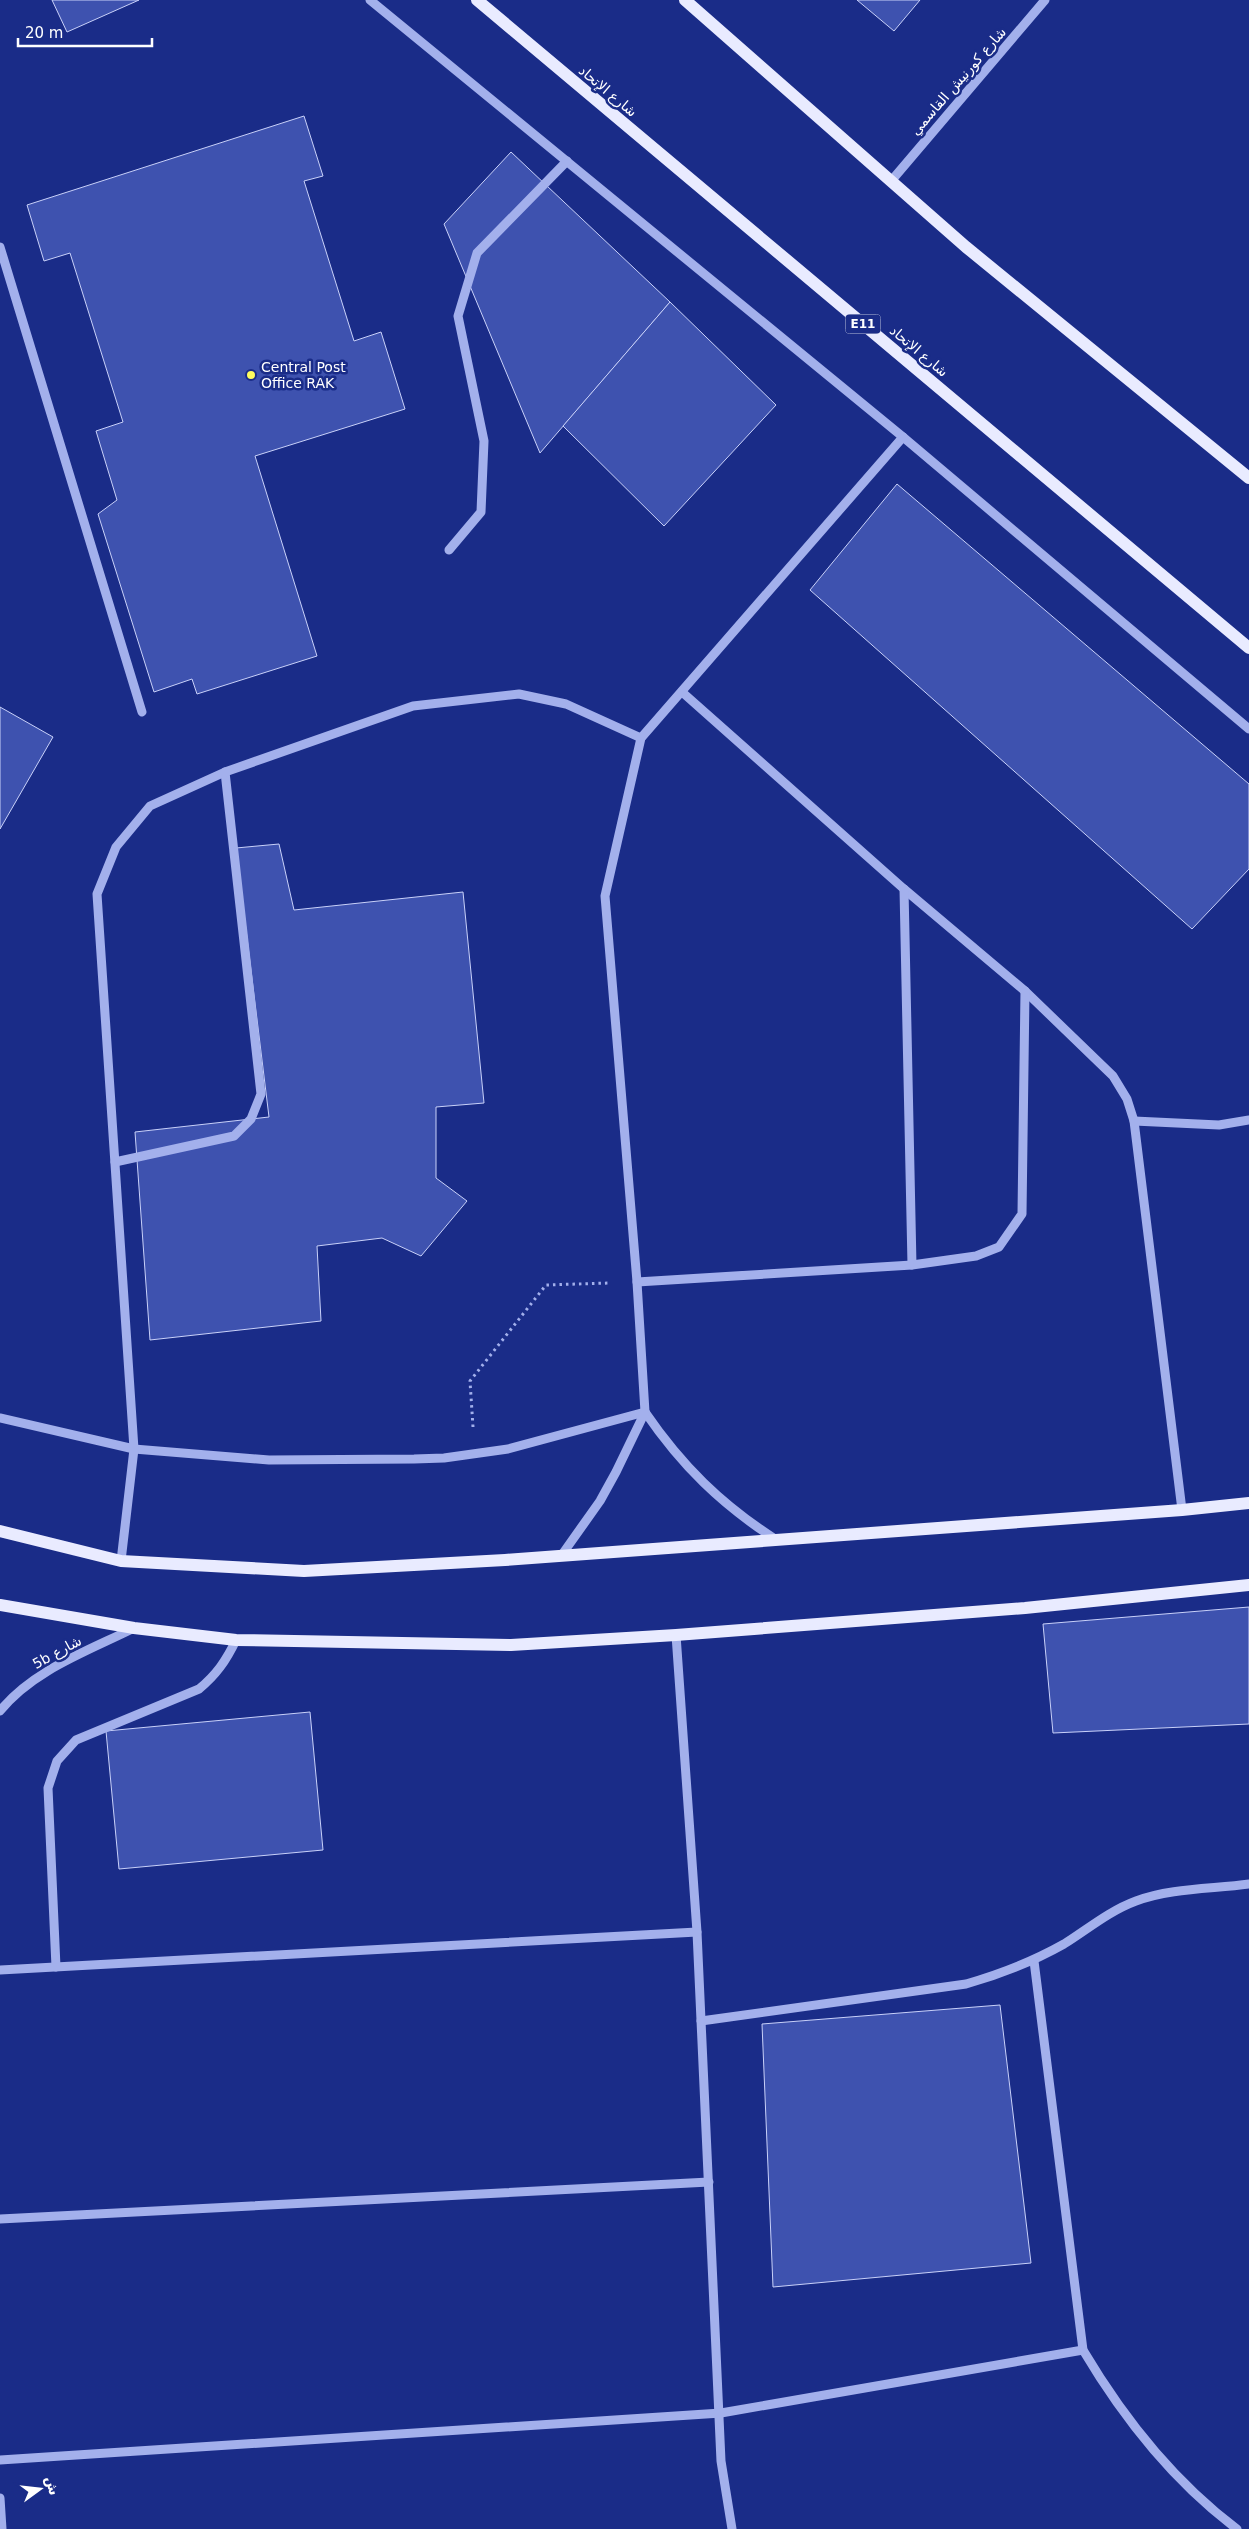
<svg xmlns="http://www.w3.org/2000/svg" width="1249" height="2529" viewBox="0 0 1249 2529" font-family="'DejaVu Sans',Cairo,sans-serif">
<rect width="100%" height="100%" fill="#1a2c88"/>
<g fill="#3e52af" stroke="#c9d1f9">
<path d="M52,0H139L67,32Z"/>
<path d="M857,0H920L894,31Z"/>
<path d="M304,116L323,176L304,181L354,341L381,332L405,409L255,456L317,656L197,694L192,679L154,692L98,514L117,500L96,431L123,422L70,253L44,261L27,205Z"/>
<path d="M511,152L670,302L540,453L444,224Z"/>
<path d="M670,302L776,405L664,526L563,426Z"/>
<path d="M897,484L1249,784V869L1192,929L810,590Z"/>
<path d="M0,707L53,737L0,829Z"/>
<path d="M279,844L294,910L463,892L484,1103L436,1107V1178L467,1201L421,1256L382,1238L317,1246L321,1321L150,1340L135,1132L269,1117L236,848Z"/>
<path d="M1249,1607V1724L1053,1733L1043,1624Z"/>
<path d="M310,1712L323,1850L119,1869L106,1731Z"/>
<path d="M1000,2005L1031,2263L773,2287L762,2024Z"/>
</g>
<g fill="none" stroke-linecap="round" stroke-linejoin="round">
<path stroke="#a3b0ec" stroke-width="3" stroke-dasharray="2.5 4" stroke-linecap="butt" d="M473,1427L470,1381L546,1285L609,1283"/>
<g stroke="#a3b0ec" stroke-width="9">
<path d="M370,0L903,437L1249,729"/>
<path d="M892,180L1045,0"/>
<path d="M0,247L142,712"/>
<path d="M449,550L481,512L484,441L458,316L477,253L567,161"/>
<path d="M682,692L904,889L1025,991L1113,1076L1127,1099L1134,1121L1182,1510"/>
<path d="M904,889L912,1265"/>
<path d="M1134,1121L1219,1125L1249,1120"/>
<path d="M115,1162L234,1136L251,1119L261,1094L225,772"/>
<path d="M637,1282L912,1265L976,1256L999,1247L1022,1214L1025,991"/>
<path d="M645,1412C682,1466 721,1504 775,1539"/>
<path d="M0,1418L134,1449L269,1460L414,1459L444,1458L508,1449L645,1412"/>
<path d="M561,1556L600,1501L616,1472L645,1412L637,1282L605,896L641,738L903,437"/>
<path d="M121,1561L134,1449L97,894L116,847L150,806L225,772L413,706L519,694L566,704L641,738"/>
<path d="M676,1635L697,1932L721,2461L732,2529"/>
<path d="M0,1711C33,1670 88,1651 134,1628"/>
<path d="M1034,1961L1083,2350C1124,2419 1173,2481 1237,2529"/>
<path d="M56,1967L48,1788L57,1761L76,1740L199,1689C216,1675 226,1661 236,1640"/>
<path d="M0,1970L697,1932"/>
<path d="M701,2021L966,1984C1001,1974 1032,1962 1064,1944C1088,1929 1109,1911 1136,1901C1170,1888 1213,1889 1249,1884"/>
<path d="M0,2219L709,2182"/>
<path d="M0,2460L721,2413L1083,2350"/>
<path d="M0,2498L2,2529"/>
</g>
<g stroke="#e9ebff" stroke-width="12">
<path d="M477,0L1249,648"/>
<path d="M685,0L966,247L1249,478"/>
<path d="M0,1531L121,1561L304,1571L505,1560L1182,1510L1249,1503"/>
<path d="M0,1605L134,1628L236,1640L511,1645L676,1635L1025,1608L1249,1585"/>
</g>
</g>
<circle fill="#fefc5f" stroke="#1a2c88" stroke-width="2" cx="251" cy="375" r="5"/>
<g text-anchor="middle" stroke-width="5" stroke-linejoin="round" paint-order="stroke">
<rect fill="#1a2c88" stroke="#bac0db" stroke-width="1" x="845.5" y="314.5" width="35" height="19" rx="4"/>
<g font-size="12" font-weight="bold" fill="#fff">
<text x="863" y="328">E11</text>
</g>
<g font-size="14" fill="#fff" stroke="#1a2c88">
<text transform="translate(958 81) rotate(-49)" y="5">شارع كورنيش القاسمي</text>
<text transform="translate(608 91) rotate(40)" y="5">شارع الإتحاد</text>
<text transform="translate(919 351) rotate(40)" y="5">شارع الإتحاد</text>
<text transform="translate(57 1652) rotate(-29)" y="5">5b شارع</text>
</g>
<g font-size="14" fill="#fff" stroke="#1a2c88" text-anchor="start">
<text x="261" y="372">Central Post<tspan x="261" dy="16">Office RAK</tspan></text>
</g>
</g>
<g transform="translate(40 2489) rotate(75)" stroke="#1a2c88" stroke-width="4" paint-order="stroke">
<path d="M0-4L9 19L0 12L-9 19Z" fill="#ffffff"/>
<text y="-8" font-size="14" font-weight="bold" text-anchor="middle" fill="#ffffff">ش</text>
</g>
<path d="M18 38v8h134v-8" fill="none" stroke="#ffffff" stroke-width="2.5"/>
<text x="25" y="38" font-size="15" fill="#ffffff" stroke="#1a2c88" stroke-width="4" paint-order="stroke">20 m</text>
</svg>
